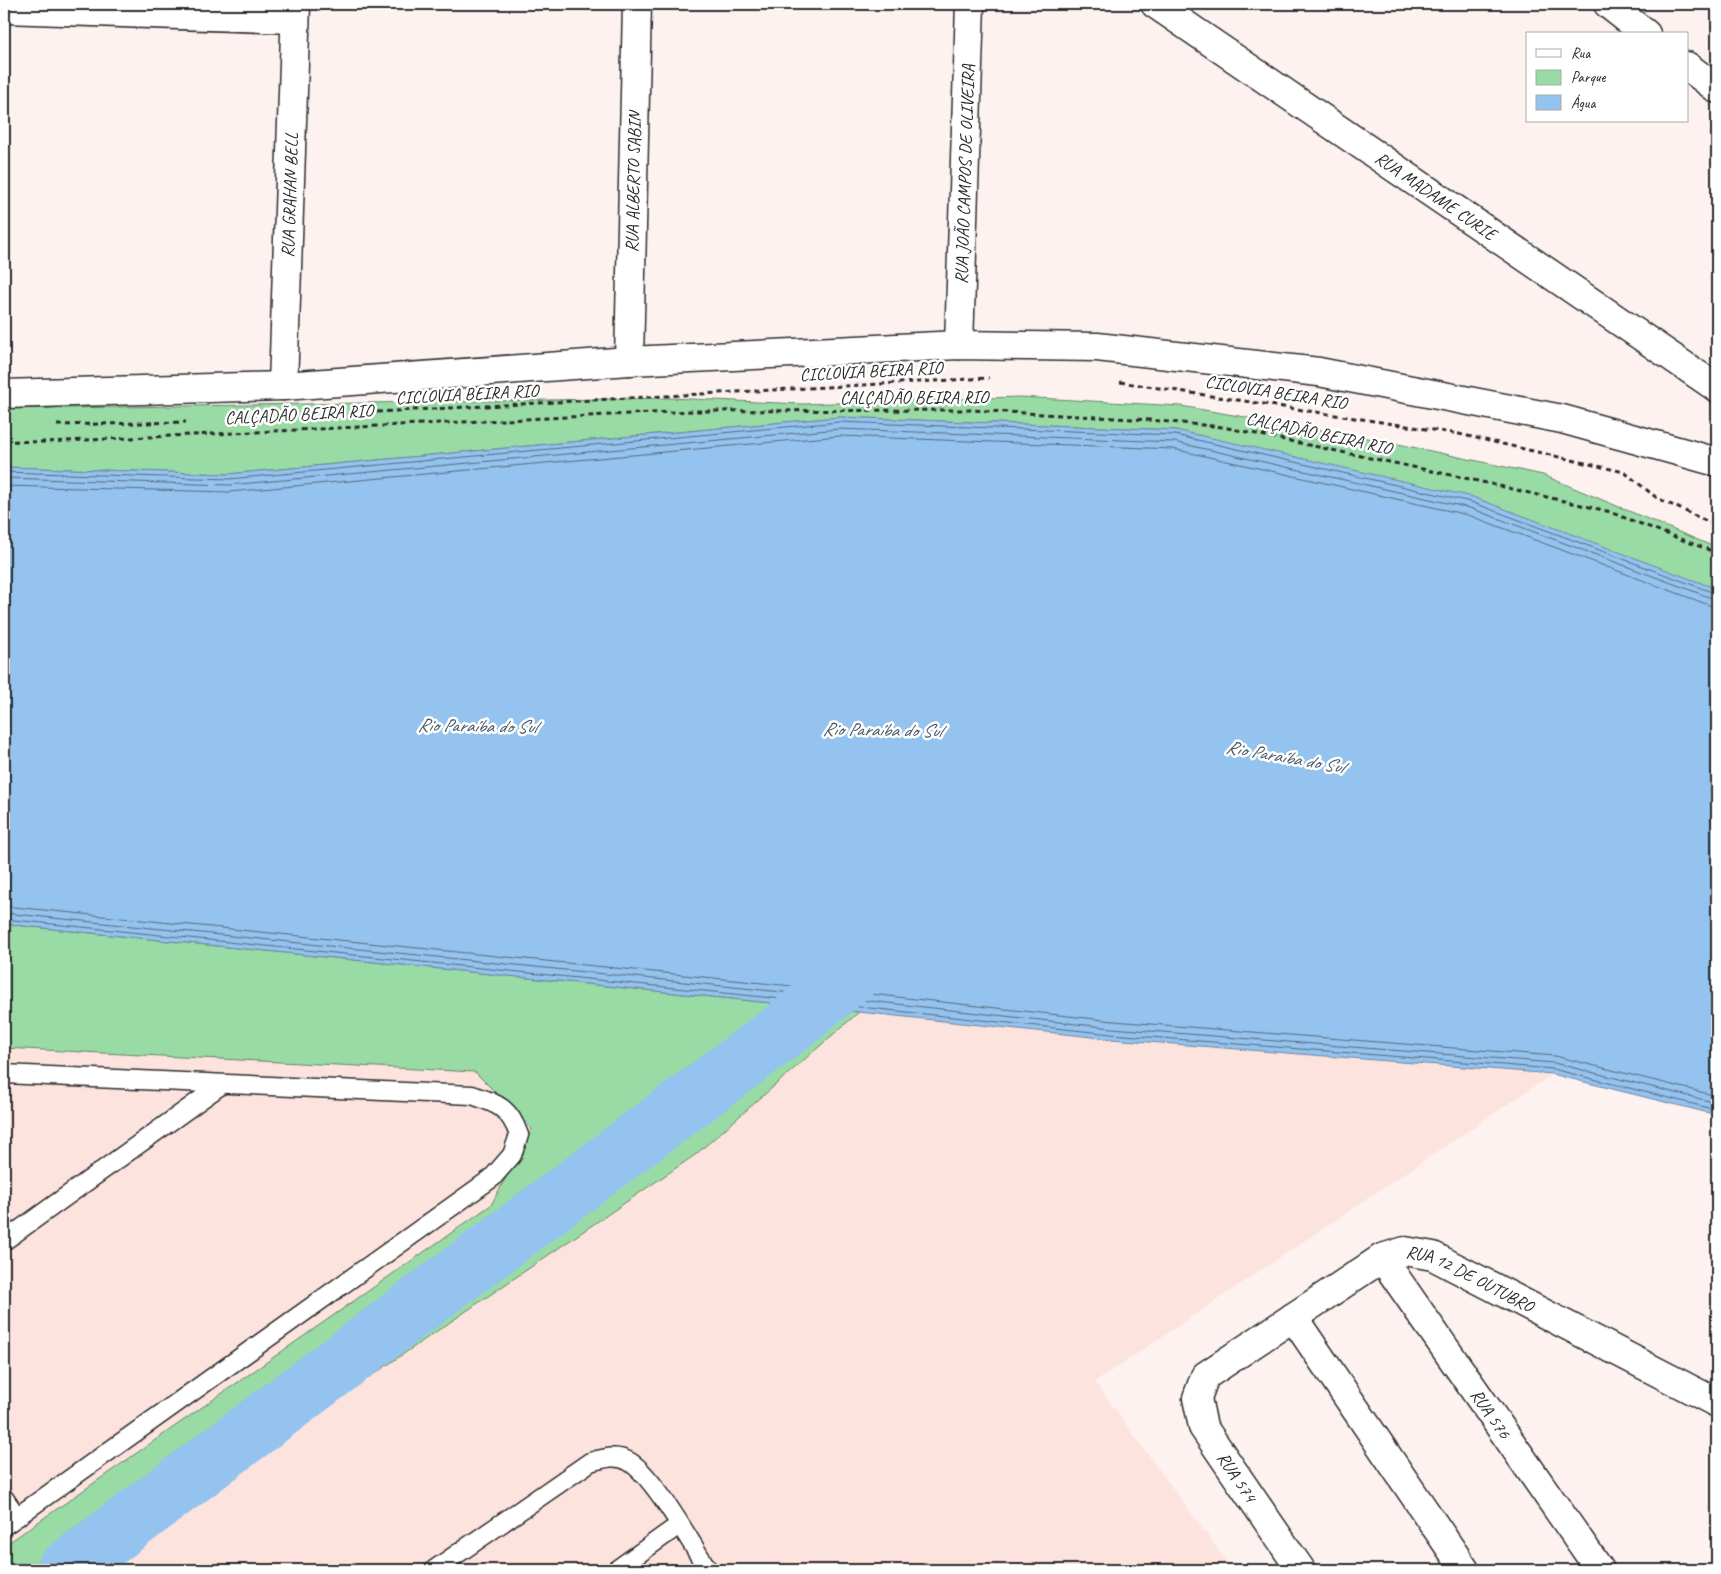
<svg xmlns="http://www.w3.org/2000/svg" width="1721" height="1574" viewBox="0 0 1721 1574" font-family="Caveat,sans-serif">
<rect width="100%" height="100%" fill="#fef2f0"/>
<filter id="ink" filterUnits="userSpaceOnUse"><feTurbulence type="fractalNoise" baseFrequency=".02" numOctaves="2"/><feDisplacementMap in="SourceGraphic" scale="10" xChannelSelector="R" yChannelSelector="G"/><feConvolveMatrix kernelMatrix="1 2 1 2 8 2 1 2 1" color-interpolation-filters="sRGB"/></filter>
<g filter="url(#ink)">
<path fill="#fde3dd" d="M4,924L859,1012L1111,1039L1553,1074L1095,1382L1233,1570H4Z"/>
<g fill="#99dba5" stroke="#628368">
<path d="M1019,397L1181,406L1384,441L1543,475L1717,548V615L1176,430L839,417L228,474L4,467V409L669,398L802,404Z"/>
<path d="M4,924L859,1012L695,1155L87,1570H4V1546L491,1205L532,1129L475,1072L4,1048Z"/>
</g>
<path fill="#94c3ef" stroke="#6a86a1" d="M839,417L1176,430L1473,497L1717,589V1115L1552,1074L1111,1039L859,1012L4,924V467L228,474Z"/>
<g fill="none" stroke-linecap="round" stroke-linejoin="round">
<g stroke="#556879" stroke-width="1">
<path d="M4,472L229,479L839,422L1175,435L1471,502L1717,594"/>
<path d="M4,478L229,485L839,429L1174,442L1470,508L1717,600"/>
<path d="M4,486L229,492L839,436L1173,449L1468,515L1717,608"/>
<path d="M4,906L861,993L1113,1021L1555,1056L1717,1096"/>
<path d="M4,913L861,1000L1112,1028L1554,1063L1717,1103"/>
<path d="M4,919L860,1007L1111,1034L1553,1069L1717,1110"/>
</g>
<path stroke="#94c3ef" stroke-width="58" d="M66,1570L797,1020L874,955"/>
<defs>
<g id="service">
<path d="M4,1074L472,1095C498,1104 509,1107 519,1135L512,1155L492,1178L4,1526"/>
<path d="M4,1241L221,1085"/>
<path d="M4,1498L17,1517"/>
<path d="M434,1570L590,1462C604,1458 617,1454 630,1462C654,1477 692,1544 708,1570"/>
<path d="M616,1570L679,1525"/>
</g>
<g id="minor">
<path id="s1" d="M1155,4L1717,388"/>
<path d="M1608,4L1646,34"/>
<path d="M4,9L295,19"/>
<path d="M1687,66L1717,89"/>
<path id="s2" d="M959,345L970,4"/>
<path id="s3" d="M629,361L637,4"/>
<path id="s4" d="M283,386L296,4"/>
<path id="s5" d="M1382,1258L1600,1570"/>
<path d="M1293,1317L1465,1570"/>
<path id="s6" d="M1301,1570L1203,1427L1197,1398L1205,1376L1382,1258L1405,1251L1433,1256L1717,1403"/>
</g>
<path id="secondary" d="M4,394L283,386L629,361L959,345L1097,347L1319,372L1562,419L1717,462"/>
</defs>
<use href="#service" stroke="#2b2b2b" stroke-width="21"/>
<use href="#minor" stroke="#2b2b2b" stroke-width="31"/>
<use href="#secondary" stroke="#2b2b2b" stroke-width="31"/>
<g stroke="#2b2b2b" stroke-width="3" stroke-dasharray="5 4" stroke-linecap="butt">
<path d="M1120,382L1459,434L1624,472L1657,498L1717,526"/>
<path d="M377,412L989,378"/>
<path d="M57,425L186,422"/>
<path d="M4,441L45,442L693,411L971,410L1149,420L1223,427L1465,478L1607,511L1717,553"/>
</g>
<use href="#service" stroke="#fff" stroke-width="18"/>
<use href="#minor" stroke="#fff" stroke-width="28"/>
<use href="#secondary" stroke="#fff" stroke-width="28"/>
</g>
</g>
<g text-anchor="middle" stroke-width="5" stroke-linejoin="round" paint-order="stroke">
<g font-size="18" fill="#2b2b2b" stroke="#fff">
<text dy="6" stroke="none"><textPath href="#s2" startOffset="171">RUA JOÃO CAMPOS DE OLIVEIRA</textPath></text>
<text dy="6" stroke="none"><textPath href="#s3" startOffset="179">RUA ALBERTO SABIN</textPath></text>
<text dy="6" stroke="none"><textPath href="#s4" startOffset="191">RUA GRAHAN BELL</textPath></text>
<text dy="6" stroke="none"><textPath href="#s1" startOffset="340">RUA MADAME CURIE</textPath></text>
<text transform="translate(871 371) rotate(-3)" y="6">CICLOVIA BEIRA RIO</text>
<text transform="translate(1276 392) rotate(9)" y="6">CICLOVIA BEIRA RIO</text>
<text transform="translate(467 394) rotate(-3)" y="6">CICLOVIA BEIRA RIO</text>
<text x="914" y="403">CALÇADÃO BEIRA RIO</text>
<text transform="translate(299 414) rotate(-3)" y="6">CALÇADÃO BEIRA RIO</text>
<text transform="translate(1319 433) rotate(12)" y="6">CALÇADÃO BEIRA RIO</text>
<text dy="6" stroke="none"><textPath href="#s6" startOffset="534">RUA 12 DE OUTUBRO</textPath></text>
<text dy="6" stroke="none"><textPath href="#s5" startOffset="190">RUA 576</textPath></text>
<text transform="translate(1237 1477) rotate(56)" y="6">RUA 574</text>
</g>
<g font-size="19" font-style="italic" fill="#4a5966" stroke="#fff">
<text transform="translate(477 725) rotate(1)" y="7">Rio Paraíba do Sul</text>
<text transform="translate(882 729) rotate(1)" y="7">Rio Paraíba do Sul</text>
<text transform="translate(1285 756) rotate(10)" y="7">Rio Paraíba do Sul</text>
</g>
</g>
<rect width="1721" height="1574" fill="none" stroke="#fff" stroke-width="20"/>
<rect x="10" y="10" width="1701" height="1554" fill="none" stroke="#2b2b2b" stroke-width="2" filter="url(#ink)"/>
<rect x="1526" y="32" width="162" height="90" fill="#ffffff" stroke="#aaaaaa"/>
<rect x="1536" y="49" width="25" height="8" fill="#ffffff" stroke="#aaaaaa"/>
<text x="1571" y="58" font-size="15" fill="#2b2b2b">Rua</text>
<rect x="1536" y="70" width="25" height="15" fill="#99dba5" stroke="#aaaaaa"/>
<text x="1571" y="82" font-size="15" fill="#2b2b2b">Parque</text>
<rect x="1536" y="95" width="25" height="15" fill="#94c3ef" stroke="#aaaaaa"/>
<text x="1571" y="108" font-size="15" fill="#2b2b2b">Água</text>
</svg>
